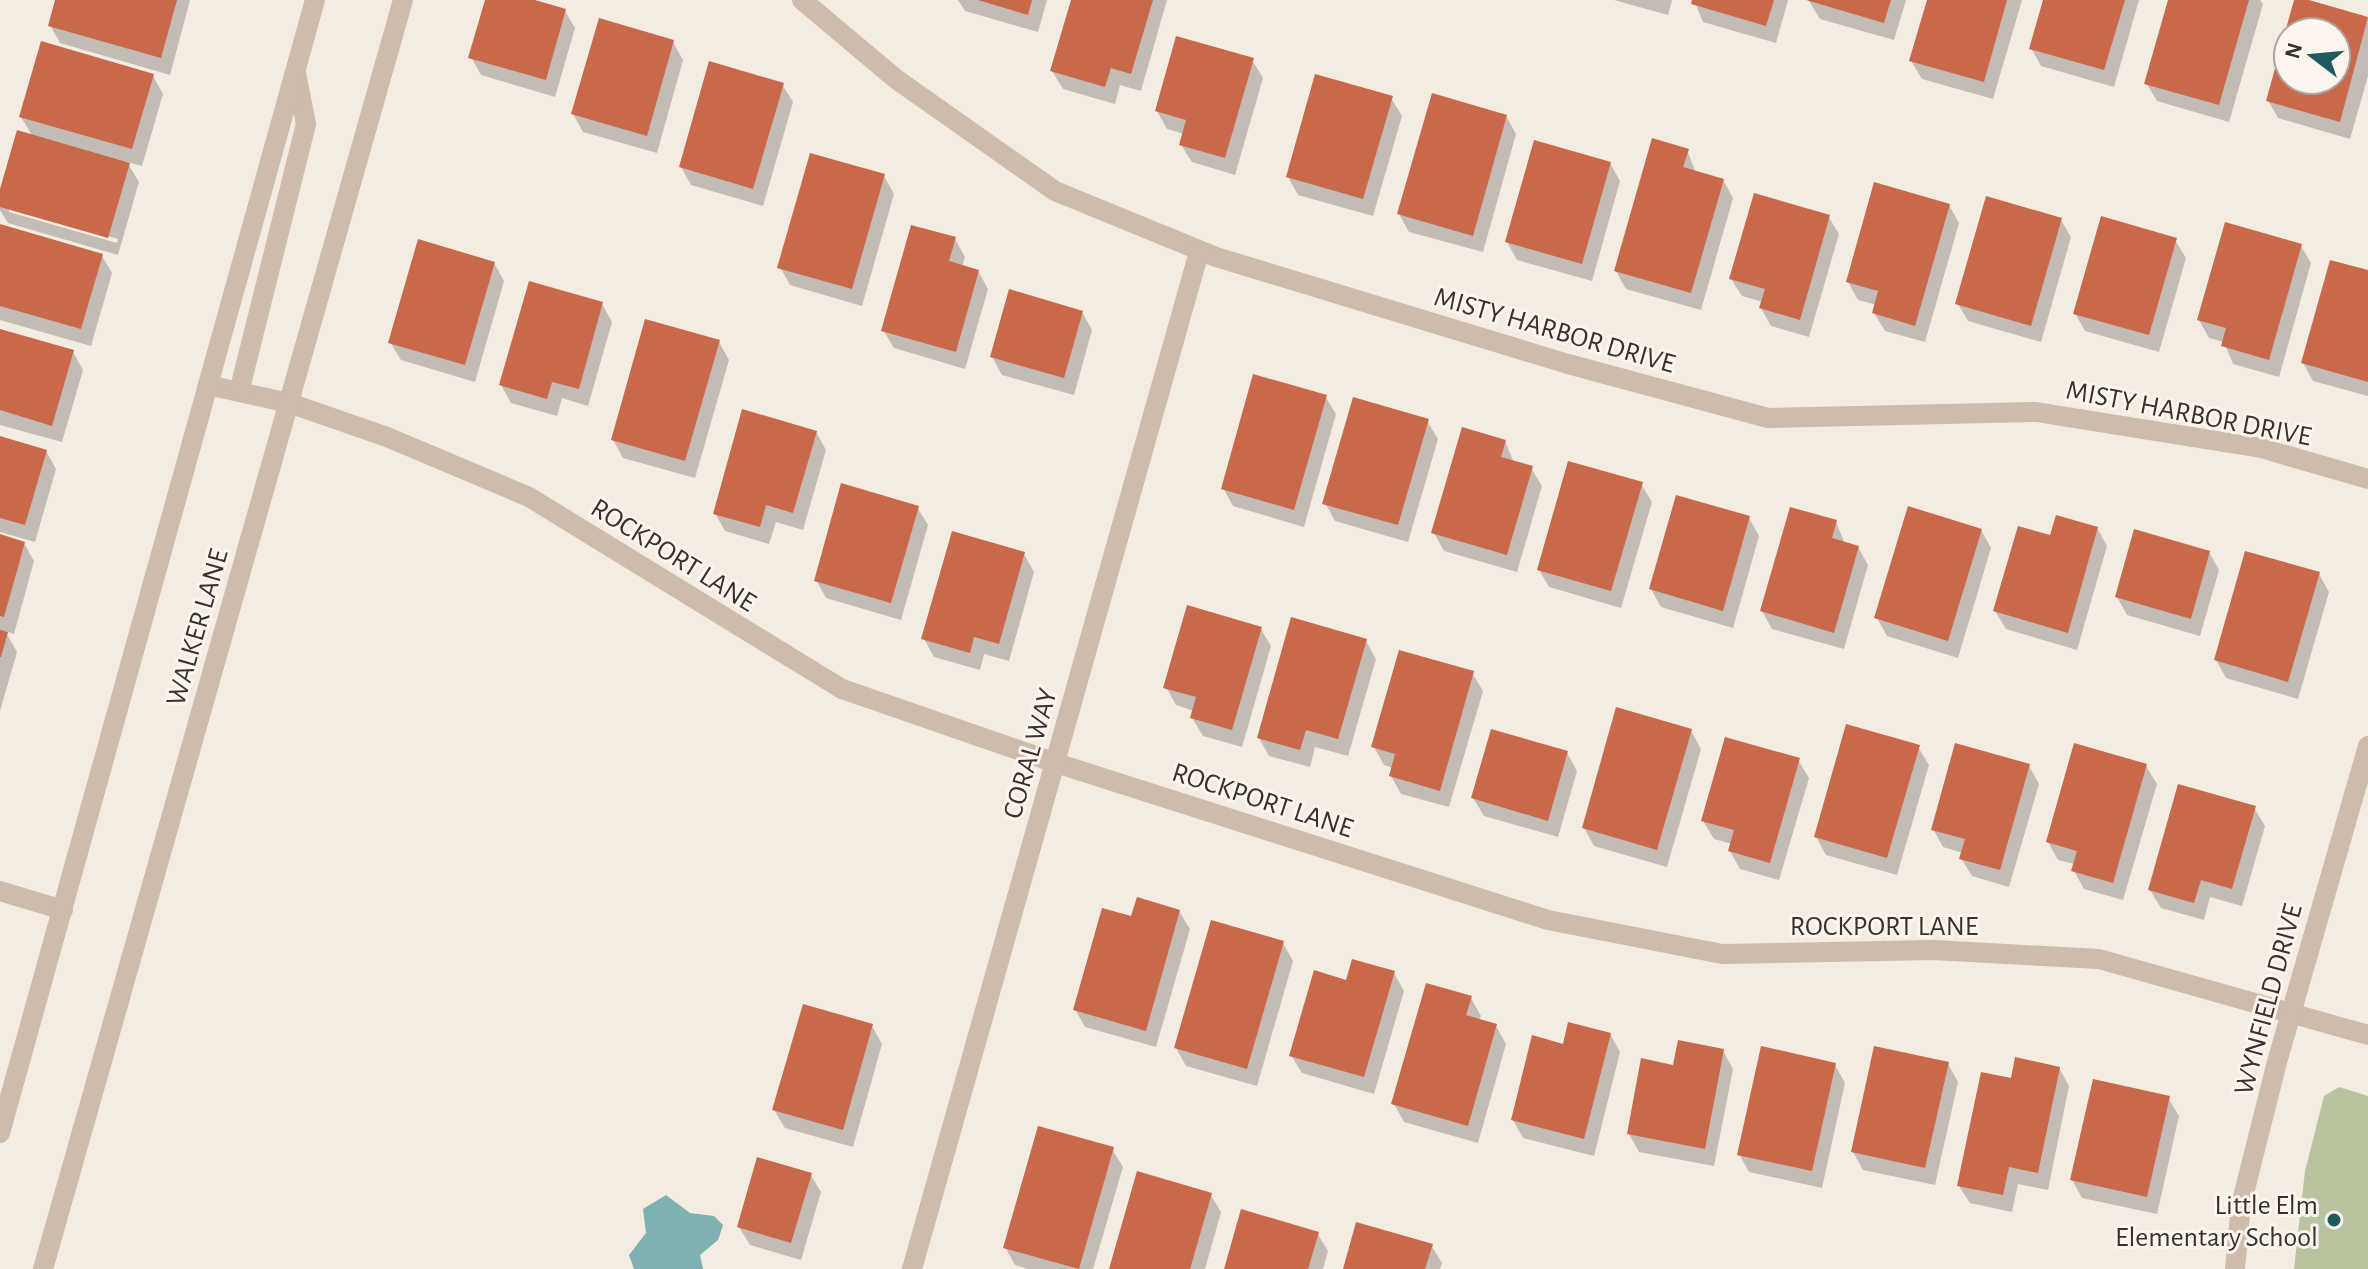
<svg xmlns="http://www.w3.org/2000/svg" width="2368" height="1269" viewBox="0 0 2368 1269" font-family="'Alegreya Sans',sans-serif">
<rect width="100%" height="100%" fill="#f4ebe1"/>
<path fill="#b8c4a0" d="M2339,1087L2368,1096V1269H2294L2305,1171L2324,1096Z"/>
<path fill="#7fb0b2" d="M666,1195L690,1213L714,1216L723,1225L718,1240L700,1255L703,1269H634L629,1255L646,1233L643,1209Z"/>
<g fill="#0003" fill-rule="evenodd">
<path d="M57,0H190L170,75L60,43L50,25Z"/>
<path d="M487,0H528L565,11L575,28L555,97L481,75L471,57Z"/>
<path d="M958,0H1047L1038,32L965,11Z"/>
<path d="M1073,0H1167L1141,91L1120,85L1115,104L1063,89L1052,71Z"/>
<path d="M1614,0H1672L1668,15Z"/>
<path d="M1694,0H1788L1776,43L1703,22Z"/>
<path d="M1906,0L1894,40L1820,19L1809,1Z"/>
<path d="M1929,0H2022L1993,99L1922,79L1911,61Z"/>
<path d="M2045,0H2139L2114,87L2041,66L2031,48Z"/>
<path d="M2171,0H2260L2263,4L2229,122L2157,101L2147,84Z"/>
<path d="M2296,0L2368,19V76L2350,139L2278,118L2268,100ZM2288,32H2336V80H2288Z"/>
<path d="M673,42L683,60L657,153L583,132L573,114Z"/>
<path d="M1252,60L1263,78L1235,175L1192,162L1181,145L1184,134L1167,129L1157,111Z"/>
<path d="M153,76L163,94L142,166L127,162L139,182L118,255L8,223L0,210V196L33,137L21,117ZM9,207L118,239L117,243L9,212Z"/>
<path d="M782,84L793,102L763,206L691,185L681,167Z"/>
<path d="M1391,98L1402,116L1373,216L1298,195L1288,177Z"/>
<path d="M1506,116L1516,134L1483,252L1409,232L1399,214Z"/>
<path d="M1687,150L1696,173L1723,180L1733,198L1701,310L1626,289L1616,271Z"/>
<path d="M1610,163L1620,181L1592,281L1517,260L1507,242Z"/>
<path d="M884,176L894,194L862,306L790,285L780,267Z"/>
<path d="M1949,205L1959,223L1925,342L1885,331L1874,313L1877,305L1858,300L1848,282Z"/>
<path d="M1828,216L1839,234L1809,337L1771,326L1761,308L1763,302L1742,296L1731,279Z"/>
<path d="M2061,220L2071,237L2041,342L1968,321L1958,304Z"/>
<path d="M0,226L102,256L112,273L91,346L0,320Z"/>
<path d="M955,239L965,257L962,267L978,271L988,289L965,369L894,348L883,330Z"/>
<path d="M2175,240L2186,258L2159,352L2085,331L2075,313Z"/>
<path d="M2301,246L2311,263L2279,377L2233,364L2224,342L2209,338L2199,320Z"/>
<path d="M494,263L504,281L475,382L401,360L390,342Z"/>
<path d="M2368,272V396L2313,381L2303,363Z"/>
<path d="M602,304L612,322L588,406L562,398L557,416L511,403L501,385Z"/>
<path d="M1082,312L1092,330L1074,395L1002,375L992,357Z"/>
<path d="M0,331L73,352L83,370L62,442L0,425Z"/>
<path d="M719,342L729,360L695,478L623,458L613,440Z"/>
<path d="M1325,396L1336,414L1304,527L1233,506L1223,488Z"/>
<path d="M1427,421L1438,439L1408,542L1335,521L1325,503Z"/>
<path d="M816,432L826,450L803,530L776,522L769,544L725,531L715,513Z"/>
<path d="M0,438L46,451L56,469L35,542L0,532Z"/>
<path d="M1505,441L1514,463L1531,468L1542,486L1517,572L1444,551L1434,533Z"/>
<path d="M1641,484L1652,502L1621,608L1549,587L1539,570Z"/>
<path d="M917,507L928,525L901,620L826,598L816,580Z"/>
<path d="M1749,518L1759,536L1733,628L1661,607L1651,589Z"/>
<path d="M1836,522L1845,544L1858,547L1868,565L1844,649L1772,629L1762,611Z"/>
<path d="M2097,528L2107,546L2077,650L2006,629L1995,611L2052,538Z"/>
<path d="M1981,530L1991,548L1958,658L1887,636L1877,618Z"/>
<path d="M0,536L24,543L34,561L14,634L5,631L17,652L0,711Z"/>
<path d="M2209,552L2219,570L2200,636L2127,615L2117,597Z"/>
<path d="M1024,554L1034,572L1009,661L984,654L980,670L934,657L924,639Z"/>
<path d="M2319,574L2329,592L2298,699L2226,678L2216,660Z"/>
<path d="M1260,628L1271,646L1242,747L1203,736L1192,718L1194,711L1176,705L1166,687Z"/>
<path d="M1366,641L1376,659L1348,756L1315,747L1310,767L1269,756L1259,738Z"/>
<path d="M1472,673L1483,691L1449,807L1401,794L1391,776L1393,768L1384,765L1374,747Z"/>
<path d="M1691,731L1701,749L1667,867L1594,846L1584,828Z"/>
<path d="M1918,747L1929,765L1897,875L1826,855L1816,837Z"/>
<path d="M1567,753L1577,771L1558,837L1484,816L1473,798Z"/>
<path d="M1798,760L1809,778L1779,880L1740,869L1730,851L1732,844L1714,839L1703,821Z"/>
<path d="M2029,766L2039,784L2009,887L1972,876L1961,858L1963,853L1943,847L1933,829Z"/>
<path d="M2146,766L2157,784L2123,900L2084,889L2074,871L2075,864L2058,860L2048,842Z"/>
<path d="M2254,808L2265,826L2242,906L2210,897L2204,920L2161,908L2150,890Z"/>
<path d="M1179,911L1190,929L1156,1047L1085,1027L1075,1009L1133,919Z"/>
<path d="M1283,943L1293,961L1257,1086L1186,1066L1176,1048Z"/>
<path d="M1394,973L1404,991L1374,1094L1302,1073L1291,1055L1348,982Z"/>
<path d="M1471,998L1481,1016L1479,1021L1496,1026L1506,1044L1478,1143L1404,1122L1394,1104Z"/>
<path d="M872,1026L882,1044L853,1147L785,1128L774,1110Z"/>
<path d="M1610,1034L1620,1052L1594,1156L1523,1138L1513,1120L1564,1046Z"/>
<path d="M1723,1051L1733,1069L1714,1166L1639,1152L1629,1134L1675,1067Z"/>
<path d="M1948,1064L1958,1082L1935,1185L1863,1170L1853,1152Z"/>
<path d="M1835,1065L1845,1083L1822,1188L1749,1172L1739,1154Z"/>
<path d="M2059,1068L2069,1086L2048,1190L2018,1184L2012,1212L1970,1203L1959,1186L2012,1080Z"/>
<path d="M2168,1098L2179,1116L2157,1214L2082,1198L2072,1180Z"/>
<path d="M1112,1149L1123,1167L1093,1269H1028L1015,1265L1005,1247Z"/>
<path d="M810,1174L821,1192L801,1260L750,1245L739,1227Z"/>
<path d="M1210,1194L1221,1212L1205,1269H1111Z"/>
<path d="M1317,1233L1328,1251L1323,1269H1226Z"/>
<path d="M1431,1245L1442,1263L1440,1269H1345Z"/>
</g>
<g fill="#c8694b" fill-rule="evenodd">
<path d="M55,0H177L161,58L48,26Z"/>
<path d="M485,0H535L566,9L546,80L468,58Z"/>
<path d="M978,0H1032L1028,15Z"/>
<path d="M1071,0H1153L1131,74L1111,68L1105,87L1050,71Z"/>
<path d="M1692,0H1774L1766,26L1691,4Z"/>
<path d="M1806,0H1891L1884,23Z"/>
<path d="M1927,0H2007L1984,82L1909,61Z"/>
<path d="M2043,0H2125L2104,70L2029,49Z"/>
<path d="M2168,0H2249L2219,105L2144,84Z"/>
<path d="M2294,0H2309L2368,17L2340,122L2266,101ZM2288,32H2336V80H2288Z"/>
<path d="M599,18L674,40L647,136L571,114Z"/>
<path d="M1176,36L1254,58L1225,158L1179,145L1186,120L1155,111Z"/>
<path d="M41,41L154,74L132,149L19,117Z"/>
<path d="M709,61L784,83L753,189L679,167Z"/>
<path d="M1315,74L1393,96L1363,199L1286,177Z"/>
<path d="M1432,93L1507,115L1473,236L1397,214Z"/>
<path d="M17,130L130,163L108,238L0,207V189Z"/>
<path d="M1652,138L1689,149L1683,167L1724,179L1691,293L1614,271Z"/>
<path d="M1534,140L1611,162L1582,264L1505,242Z"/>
<path d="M810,153L885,174L852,289L777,268Z"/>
<path d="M1874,182L1950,204L1915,326L1872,313L1878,291L1846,282Z"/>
<path d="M1754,193L1830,215L1800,320L1759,308L1765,289L1729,279Z"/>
<path d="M1986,196L2062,218L2031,326L1955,304Z"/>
<path d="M2101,216L2177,238L2149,335L2073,314Z"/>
<path d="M2225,222L2302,244L2269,360L2221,346L2226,328L2197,320Z"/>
<path d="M0,224L103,254L81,329L0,306Z"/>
<path d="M911,225L956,237L949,261L979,270L956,352L881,331Z"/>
<path d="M418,239L495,262L465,365L388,343Z"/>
<path d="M2330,260L2368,270V382L2301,363Z"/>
<path d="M529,281L603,302L579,389L552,382L547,399L499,385Z"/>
<path d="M1009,289L1083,311L1064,378L990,357Z"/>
<path d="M645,319L720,340L685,461L611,440Z"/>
<path d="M0,329L74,350L52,426L0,410Z"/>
<path d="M1253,374L1327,395L1294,510L1221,489Z"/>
<path d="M1353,397L1429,419L1398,525L1322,504Z"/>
<path d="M742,409L817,431L793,513L766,505L760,527L713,514Z"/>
<path d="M1462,427L1506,440L1501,457L1533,466L1507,555L1431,533Z"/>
<path d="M0,436L47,450L25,525L0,518Z"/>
<path d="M1568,461L1643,482L1611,591L1537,570Z"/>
<path d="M841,483L919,506L891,603L814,581Z"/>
<path d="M1676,495L1750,516L1723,611L1649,589Z"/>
<path d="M1908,506L1982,529L1948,641L1874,618Z"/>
<path d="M1790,507L1837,520L1832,538L1859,546L1834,633L1760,611Z"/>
<path d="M2056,515L2098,527L2068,633L1993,611L2018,526L2050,535Z"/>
<path d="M2134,529L2210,551L2191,619L2115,597Z"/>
<path d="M952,531L1025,552L999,644L974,637L970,653L921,639Z"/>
<path d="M0,534L25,542L4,617L0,616Z"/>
<path d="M2245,551L2320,572L2288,682L2214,660Z"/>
<path d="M1187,605L1262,627L1232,730L1190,718L1196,697L1163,688Z"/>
<path d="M1291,617L1367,639L1338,739L1306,730L1300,750L1257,738Z"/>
<path d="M0,630L8,632L1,657H0Z"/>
<path d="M1399,650L1474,671L1440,791L1389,776L1395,754L1371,747Z"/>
<path d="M1616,707L1692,729L1657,850L1582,828Z"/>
<path d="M1846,724L1920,745L1887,858L1814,837Z"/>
<path d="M1491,729L1568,751L1548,821L1471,798Z"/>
<path d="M1725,737L1800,758L1770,863L1728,851L1734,830L1701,821Z"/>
<path d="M1955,743L2030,764L2000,870L1959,859L1965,839L1931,830Z"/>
<path d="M2074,743L2147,764L2113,883L2071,871L2077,851L2046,842Z"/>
<path d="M2178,784L2256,806L2232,889L2201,880L2194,903L2148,890Z"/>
<path d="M1137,897L1180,910L1146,1031L1073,1010L1102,908L1131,916Z"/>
<path d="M1211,920L1284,941L1247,1069L1174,1048Z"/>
<path d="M1352,959L1395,971L1364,1077L1289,1056L1314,970L1346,980Z"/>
<path d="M1426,983L1472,996L1466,1015L1497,1024L1468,1126L1391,1104Z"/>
<path d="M803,1004L873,1024L843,1130L772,1110Z"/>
<path d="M1568,1022L1611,1033L1584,1139L1511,1120L1532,1035L1563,1044Z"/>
<path d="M1678,1040L1724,1049L1705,1149L1627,1134L1641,1058L1673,1065Z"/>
<path d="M1761,1046L1836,1063L1812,1171L1737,1155Z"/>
<path d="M1874,1046L1949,1062L1925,1168L1851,1152Z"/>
<path d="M2015,1057L2060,1067L2038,1173L2009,1167L2003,1195L1957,1186L1981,1072L2011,1078Z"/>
<path d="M2093,1079L2170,1096L2147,1197L2070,1180Z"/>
<path d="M1038,1126L1114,1147L1079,1269L1003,1248Z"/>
<path d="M757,1157L812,1173L791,1243L737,1227Z"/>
<path d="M1137,1171L1212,1193L1190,1269H1109Z"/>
<path d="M1241,1209L1319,1232L1308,1269H1224Z"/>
<path d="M1356,1222L1433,1244L1425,1269H1343Z"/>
</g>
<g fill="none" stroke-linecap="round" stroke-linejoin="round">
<g stroke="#cdbbac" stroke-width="20">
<path d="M802,0L896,79L1055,191L1216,257L1568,364L1768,418L2036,412L2261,448L2368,479"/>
<path d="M208,385L289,403L387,437L529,497L842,689L1056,763L1548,920L1722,954L1933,950L2099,959L2368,1035"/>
<path d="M0,891L63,910"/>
<path d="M912,1269L1199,252"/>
</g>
<g stroke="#cdbbac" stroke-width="20">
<path d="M239,392L306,124L296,73"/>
<path d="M0,1133L315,0"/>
<path d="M43,1269L403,0"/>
<path d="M2235,1269L2241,1205L2277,1062L2368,746"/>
</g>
</g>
<circle fill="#1f5a5e" stroke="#fbf5ee" stroke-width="3" cx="2334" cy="1220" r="8"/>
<g text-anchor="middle" stroke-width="6" stroke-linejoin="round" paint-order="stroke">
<g font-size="28" fill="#3b302b" stroke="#fbf5ee">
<text transform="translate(1555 329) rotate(16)" y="10">MISTY HARBOR DRIVE</text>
<text transform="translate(2189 412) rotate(11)" y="10">MISTY HARBOR DRIVE</text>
<text transform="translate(674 554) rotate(32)" y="10">ROCKPORT LANE</text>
<text transform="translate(196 627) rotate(-74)" y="10">WALKER LANE</text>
<text transform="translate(1029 753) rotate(-74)" y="10">CORAL WAY</text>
<text transform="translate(1263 799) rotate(18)" y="10">ROCKPORT LANE</text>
<text x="1884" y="935">ROCKPORT LANE</text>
<text transform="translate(2267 999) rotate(-75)" y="10">WYNFIELD DRIVE</text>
</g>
<g font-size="28" fill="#3b302b" stroke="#fbf5ee" text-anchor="end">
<text x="2318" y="1214">Little Elm<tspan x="2318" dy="32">Elementary School</tspan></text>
</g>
</g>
<g transform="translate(2312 56) rotate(286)"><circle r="38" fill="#fbf5ee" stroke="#aea6a0" stroke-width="2"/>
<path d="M0-6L14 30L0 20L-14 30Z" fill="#1f5a5e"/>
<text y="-12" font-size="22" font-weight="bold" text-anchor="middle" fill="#3b302b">N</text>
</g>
</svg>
